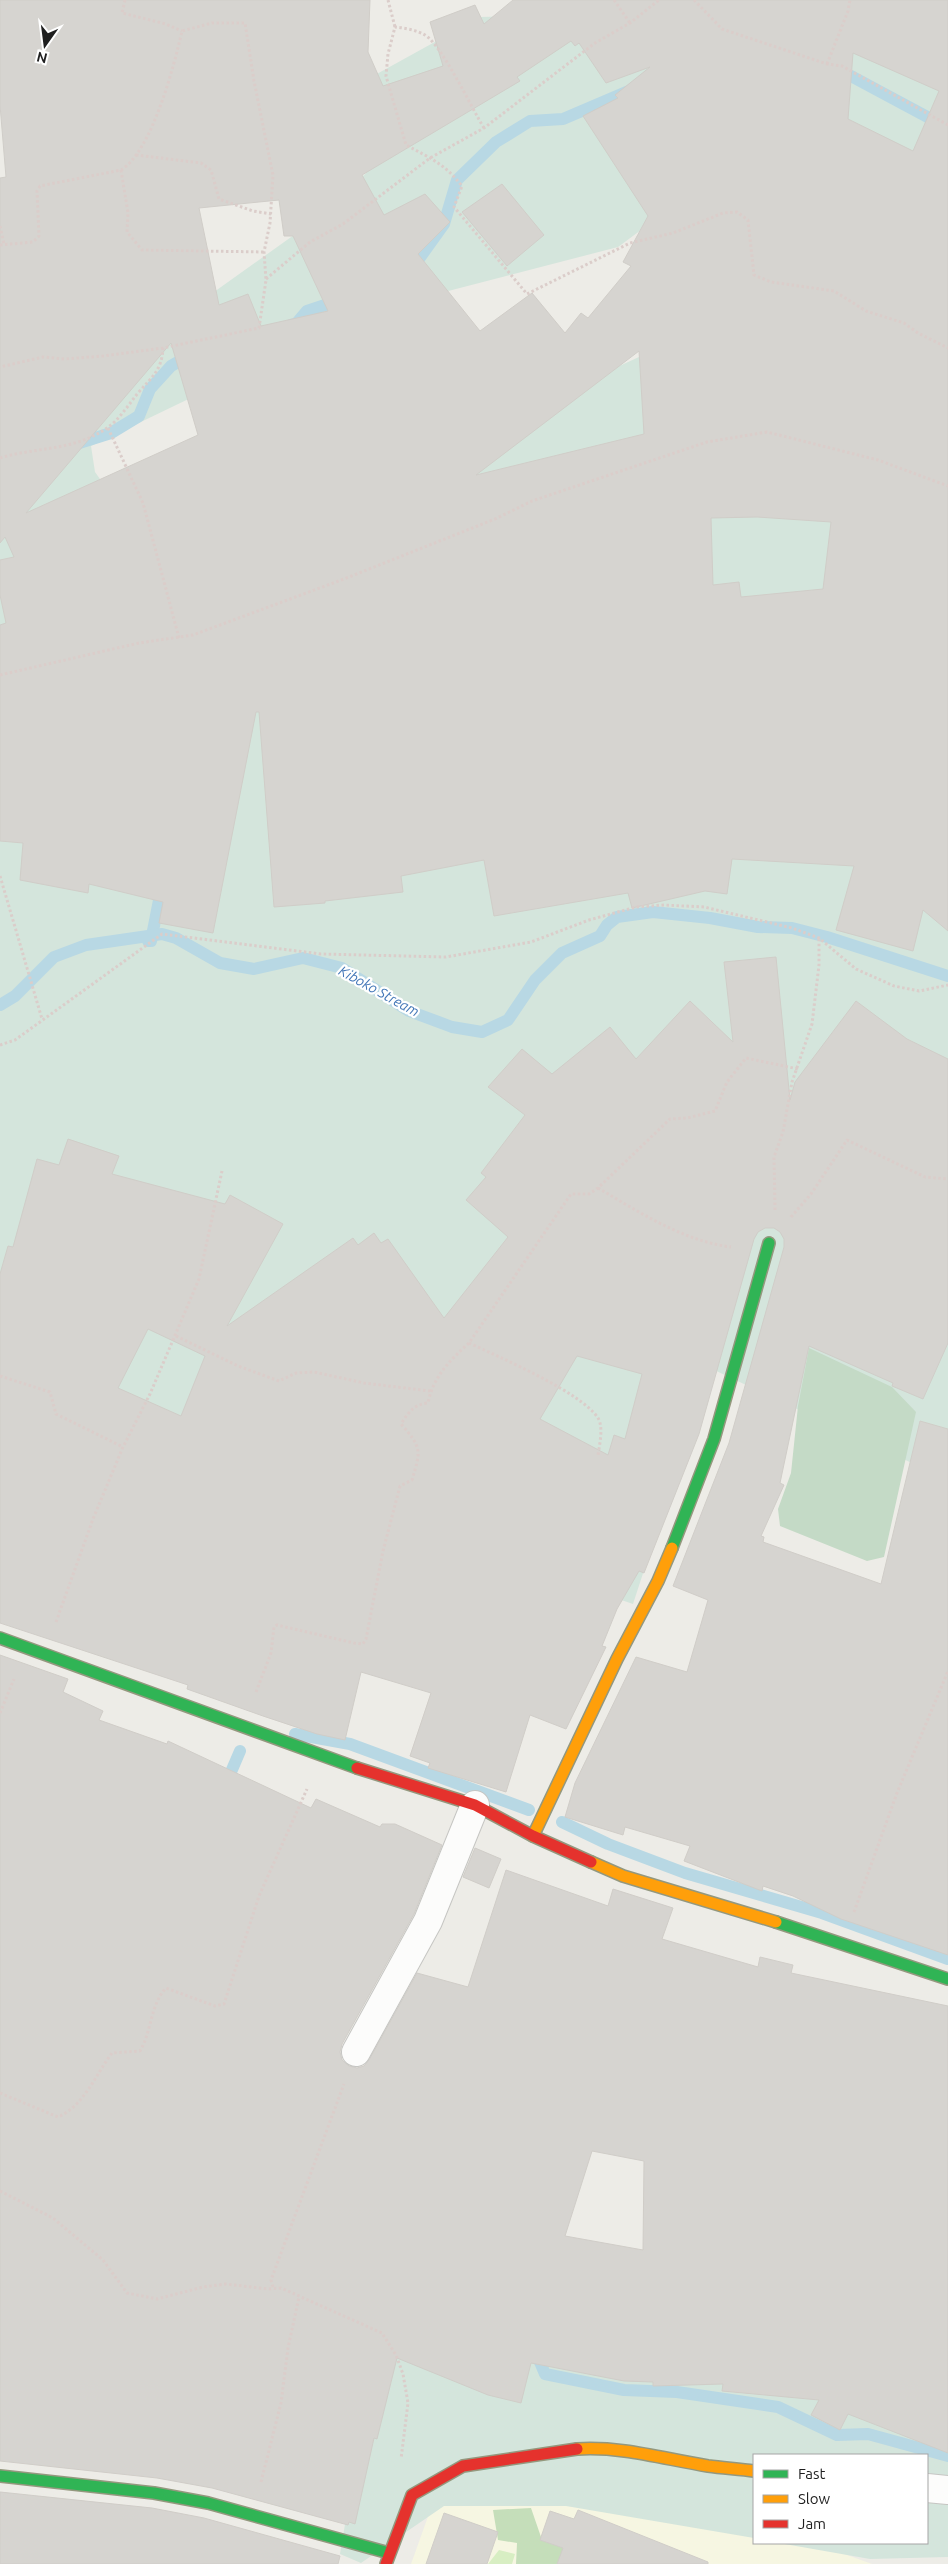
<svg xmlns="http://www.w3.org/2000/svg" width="948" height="2564" viewBox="0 0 948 2564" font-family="Ubuntu,sans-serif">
<rect width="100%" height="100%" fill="#edece7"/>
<path fill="#f6f6e2" d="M439,2486L754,2521V2543H814L872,2564H411Z"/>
<path fill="#d8eec3" d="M499,2550L515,2554L512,2564H488Z"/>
<path fill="#c5deba" d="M531,2508L541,2537L566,2541L575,2564H516L517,2543L498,2540L493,2510Z"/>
<g fill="#d4e5dc">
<path d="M802,8L948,78V184L778,129L618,247L371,311L91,446L95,472L122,510L315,506L715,322L948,368V1480L710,1368L633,1604L121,1428L0,1403V334L53,407L329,210L366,173L375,75L480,17Z"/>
<path d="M948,2352V2557L870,2559L779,2543H927V2455H754V2538L566,2506H444L361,2563L340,2554L373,2358Z"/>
</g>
<path fill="#c4dac6" d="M809,1348L892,1387L916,1412L884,1557L867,1561L780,1526L778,1509L791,1473L798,1406Z"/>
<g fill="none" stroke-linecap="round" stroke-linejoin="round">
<g stroke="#b8d8e4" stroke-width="12">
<path d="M836,68L948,128"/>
<path d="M407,268L416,263L444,224L457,180L496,142L530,121L563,119L631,90"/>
<path d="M291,325L296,324L307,311L340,300"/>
<path d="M73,445L111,433L139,416L150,389L171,366L190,355"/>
<path d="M148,941H151L162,885"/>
<path d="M0,1005L15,996L54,957L86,945L162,934L176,938L220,963L254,969L303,958L342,968L409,1011L452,1027L482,1032L508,1020L535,980L562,953L600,936L607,925L617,917L653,912L710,918L758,927L792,928L827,937L948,976"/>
<path d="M295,1734L350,1744L529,1810"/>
<path d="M225,1786L240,1751"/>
<path d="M562,1822L608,1844L685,1873L822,1913L948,1959"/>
<path d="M535,2350L545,2374L624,2390L677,2392L778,2407L837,2435L868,2434L948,2456"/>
</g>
</g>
<g fill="#d6d4d0" stroke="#d0cdc8" fill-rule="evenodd">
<path d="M0,0H370L368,52L383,86L443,66L430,22L475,5L484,24L513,0H948V931L923,910L913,951L836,930L854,866L732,859L727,894L705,891L632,908L628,893L494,916L484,860L401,876L403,892L325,901V903L274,907L259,712H256L213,933L159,923L163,902L89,884L88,893L20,880L23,843L0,841V625L6,623L0,595V560L14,557L5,537L0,543V178L6,177L0,105ZM571,41L575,46L579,43L606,83L650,67L615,95L618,98L583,116L648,216L623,262L631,266L588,318L581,313L565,333L532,293L480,331L418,254L450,222L425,194L384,215L362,175L520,81L517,77ZM853,53L939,91L913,151L848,119ZM279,200L284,236H293L328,311L261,326L248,294L219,305L199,208ZM171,343L198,435L26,513ZM639,351L644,434L476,475ZM757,517L831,522L823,589L741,597L739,582L713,585L711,518Z"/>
<path d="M502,184L544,235L507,266L462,212Z"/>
<path d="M776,957L790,1100L795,1082L856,1001L907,1039L948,1059V1343L923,1399L892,1386L893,1383L809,1346L780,1483L784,1485L761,1536L764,1537L763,1542L881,1584L920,1421L948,1429V1955L841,1919L793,1896L763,1886L762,1891L684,1861L690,1846L625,1827L623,1835L565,1817L575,1783L636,1657L687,1672L708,1600L673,1586L729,1443L784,1247V1239L780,1232L774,1228H765L758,1232L754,1239L699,1434L644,1573L639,1571L617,1609L602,1646L606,1647L566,1729L530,1715L506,1792L428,1768L430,1763L410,1756L431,1693L361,1672L345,1740L317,1734L263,1716L187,1689L188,1685L0,1623V1274L8,1246L13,1247L37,1159L59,1165L68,1139L119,1156L112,1174L225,1204L230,1195L283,1224L227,1326L353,1238L358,1245L374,1233L381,1243L388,1239L444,1318L508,1237L466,1200L486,1177L481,1173L525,1115L488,1087L522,1049L552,1074L610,1027L636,1059L690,1001L733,1042L724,962ZM148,1329L205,1356L181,1416L118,1388ZM577,1356L642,1374L625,1439L614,1435L608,1455L540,1419Z"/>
<path d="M0,1655L68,1679L63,1692L103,1711L99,1720L167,1744L168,1741L311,1808L316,1799L380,1827L382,1824H395L442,1845L414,1914L342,2044L340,2052L342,2060L349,2066L357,2068L364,2066L369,2060L417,1973L468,1987L506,1870L608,1906L613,1889L673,1908L662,1939L758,1967L760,1957L793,1965L791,1973L948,2006V2453L848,2414L840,2430L811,2415L819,2400L722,2391L723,2384L653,2386V2382L624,2381L531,2363L521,2403L488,2395L397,2358L377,2439L374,2438L355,2524L349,2522L348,2525L212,2488L157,2478L0,2461ZM592,2151L644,2161L643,2250L565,2236Z"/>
<path d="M475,1848L501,1859L489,1888L463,1877Z"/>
<path d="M0,2492L152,2508L204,2518L340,2556L338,2564H0Z"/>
<path d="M578,2510L708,2562V2564H557L563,2548L540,2540L550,2511L574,2519Z"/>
<path d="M444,2513L498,2532L487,2564H426Z"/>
</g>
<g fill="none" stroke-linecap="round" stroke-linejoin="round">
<defs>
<g id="street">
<path d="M356,2052L428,1921L475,1805"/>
<path d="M927,2488L948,2490"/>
</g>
<g id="fast">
<path d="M672,1548L714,1439L769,1243"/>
<path d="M0,1638L357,1768"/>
<path d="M776,1922L948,1979"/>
<path d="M0,2476L154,2493L208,2503L389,2553"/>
</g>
<g id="slow">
<path d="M533,1836L617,1659L658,1581L672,1548"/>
<path d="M591,1862L623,1876L776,1922"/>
<path d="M577,2449C622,2446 664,2459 708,2466C723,2468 739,2469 754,2471"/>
</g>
<g id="jam">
<path d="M357,1768L475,1805L533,1836L591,1862"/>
<path d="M386,2564L412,2495L463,2466L577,2449"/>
</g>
</defs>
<use href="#street" stroke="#c6c6c3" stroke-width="30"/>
<use href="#fast" stroke="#94987e" stroke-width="14"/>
<use href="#slow" stroke="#94987e" stroke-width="14"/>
<use href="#jam" stroke="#94987e" stroke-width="14"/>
<g stroke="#dbcdca" stroke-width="3" stroke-dasharray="2.5 2.5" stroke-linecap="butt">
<path d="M125,0L122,13L166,24L182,31"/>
<path d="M388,0L395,27"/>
<path d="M614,0L630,23"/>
<path d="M694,0L722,29L827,64L842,66L948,125"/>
<path d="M827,64L848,11L850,0"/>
<path d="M484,128C472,109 442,45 425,35C416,30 405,28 395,27L388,54L386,76L406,145C430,158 445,164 462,186L454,207L527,294L630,243L673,233L723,213L737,212L748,220L754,275L771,282L834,291L866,311L904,323L918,333L948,348"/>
<path d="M136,155L201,163L211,170L219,199L253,211L271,214"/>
<path d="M121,170L128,213L127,232L142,250L264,252"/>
<path d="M0,226L4,244"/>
<path d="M0,245L33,242L39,236L37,191L40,186L121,170C152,151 174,66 182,31L212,23H245L254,81L273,175L270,223L264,252L266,280L259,328L163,348L103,356L65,359L43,357L0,367"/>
<path d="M266,279L310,242L343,224L430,158L484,128L595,43L630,23L659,0"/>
<path d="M108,428L143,503L179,638"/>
<path d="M0,458C36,447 74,451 107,428C119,420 129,404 138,393C152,377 162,370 163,348"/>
<path d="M0,675L139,643L193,635L344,579L495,519L532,501L707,442L767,432L878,460L948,486"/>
<path d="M0,876L42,1019"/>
<path d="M0,1045L15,1040L162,934L321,954L446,957L531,942L589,920L636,907L664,905L704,907L792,928L819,938L856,969L894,986L919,991L948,985"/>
<path d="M598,1188C639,1212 683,1241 731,1247"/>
<path d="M775,1210L774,1157L783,1132L792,1082L812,1024L819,965V938"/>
<path d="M791,1217L811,1194L847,1140L925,1177L948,1179"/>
<path d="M176,1336L238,1366L279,1381L296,1373L314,1372L364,1383L430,1391"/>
<path d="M469,1343C499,1357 581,1392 598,1418C604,1428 599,1446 598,1456"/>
<path d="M0,1376L50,1392L56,1414L123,1447"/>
<path d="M56,1622L93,1519L123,1447L150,1394L199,1279L222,1171"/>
<path d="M256,1692L271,1653L274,1627L277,1625L354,1643L363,1644L366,1639L383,1551L400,1486L412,1480C421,1450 422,1448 401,1424C408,1413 414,1404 428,1403C433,1377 450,1360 469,1343L571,1194H589L598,1188L670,1119L687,1118L715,1111L727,1082L746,1058L798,1069"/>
<path d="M0,1713L14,1679"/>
<path d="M854,1912L897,1793L948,1671"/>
<path d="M0,2093L58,2117C84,2106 96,2074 112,2053L140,2051C152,2031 150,2005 166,1988L215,2006L224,2004L259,1896L307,1789"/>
<path d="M0,2191L53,2218L103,2260L127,2293L157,2299L203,2287L226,2284L268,2289L281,2288L382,2333L396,2355L403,2374L408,2403L401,2459"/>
<path d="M273,2287L271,2280L344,2084"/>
<path d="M261,2482L281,2403L288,2348L299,2297"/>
</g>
<use href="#street" stroke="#fcfcfb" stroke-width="28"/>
<use href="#fast" stroke="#30b455" stroke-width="11"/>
<use href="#slow" stroke="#ff9f0a" stroke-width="11"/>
<use href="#jam" stroke="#e5322d" stroke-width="11"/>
</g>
<g text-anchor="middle" stroke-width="4.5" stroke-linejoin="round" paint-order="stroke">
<g font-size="14" font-style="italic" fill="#4276b7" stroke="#fff">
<text transform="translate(379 991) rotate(29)" y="5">Kiboko Stream</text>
</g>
</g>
<rect x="753" y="2454" width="175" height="90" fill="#ffffff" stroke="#a5a5a5"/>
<rect x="763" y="2470" width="25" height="8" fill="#30b455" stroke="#a5a5a5"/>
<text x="798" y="2479" font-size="15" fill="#1f1f1f">Fast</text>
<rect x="763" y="2495" width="25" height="8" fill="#ff9f0a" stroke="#a5a5a5"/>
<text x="798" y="2504" font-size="15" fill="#1f1f1f">Slow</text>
<rect x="763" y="2520" width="25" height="8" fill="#e5322d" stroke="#a5a5a5"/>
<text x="798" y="2529" font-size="15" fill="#1f1f1f">Jam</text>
<g transform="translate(45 45) rotate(194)" stroke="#ffffff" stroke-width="4" paint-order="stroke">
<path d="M0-4L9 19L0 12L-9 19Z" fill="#1f1f1f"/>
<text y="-8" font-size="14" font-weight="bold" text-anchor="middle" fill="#1f1f1f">N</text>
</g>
</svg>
